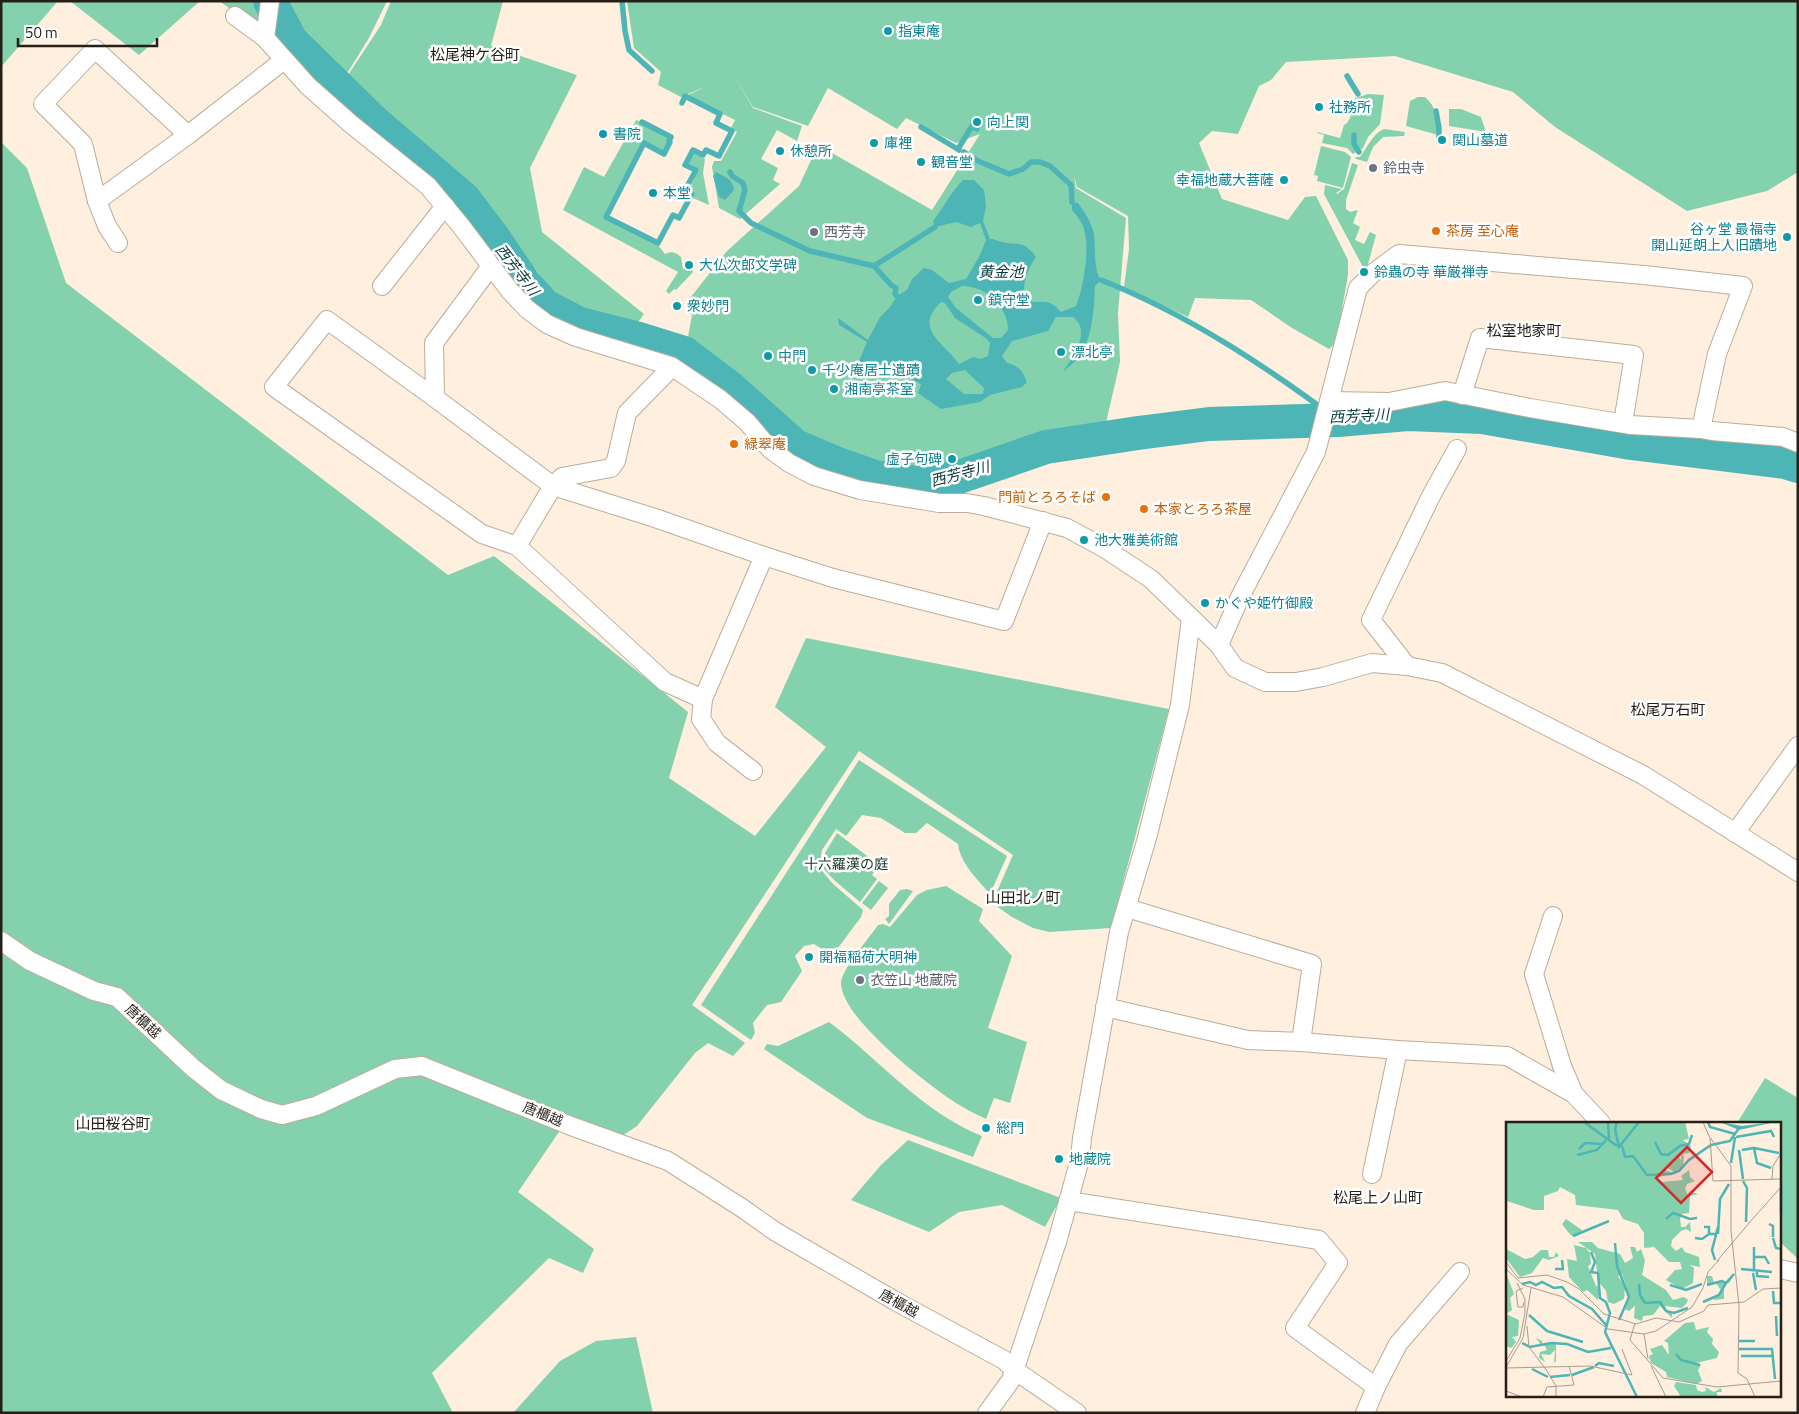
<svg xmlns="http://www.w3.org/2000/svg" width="1799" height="1414" viewBox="0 0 1799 1414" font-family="'Titillium Web','Noto Sans JP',sans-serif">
<rect width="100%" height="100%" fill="#feefdf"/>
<g fill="#84d2ad">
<path d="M1,1H58L1,67Z"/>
<path d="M70,1H200L139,55Z"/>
<path d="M219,1H387L369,38L340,85Z"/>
<path d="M391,1H503L491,46L577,75L530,168L542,232L644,314L636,325L595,313L555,293L471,193L430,156L342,84L381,25Z"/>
<path d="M627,1H1798V172L1767,191L1687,211L1555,127L1513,92L1395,56L1286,62L1271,80L1259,86L1238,134L1212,131L1199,143L1222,199L1288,220L1305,197L1316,196L1348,260V275L1336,343L1329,349L1292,328L1251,300L1195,298L1188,317L1124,287L1129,249L1128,216L1077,187L1074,176L1076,188L1126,218L1118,313L1120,362L1105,427L1036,441L960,467L927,475L813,442L687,342L692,315L685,310L690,304L687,302L727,251L799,186L818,145L932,210L980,134L956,143L906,118L897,129L828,88L808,126L753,107L733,74L753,108L802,126L797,141L777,130L761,159L778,168L773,180L780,184L740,219L719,208L712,167L714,161H721L737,132L731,128L735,120L686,96L707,86L681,97L658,85L661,72L634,48Z"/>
<path d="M1368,94L1384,95L1380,124L1368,137L1363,148L1353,154L1347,148L1322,143L1324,135L1317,133V132L1340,138L1344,125L1347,123L1351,116L1348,109L1350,100Z"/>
<path d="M1418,97H1425C1436,106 1439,121 1438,135L1406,126L1410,101Z"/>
<path d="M1449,109H1461L1481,117L1486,132L1449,126Z"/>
<path d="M636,120L671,138L664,152L643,142L603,217L658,245L665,254C672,251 675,252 681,257L683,269L689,264L693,272L676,290L674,289L669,294L666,291L678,272L563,210L584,167L604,177Z"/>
<path d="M1384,129L1405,132L1404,136L1383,137L1373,147L1367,162L1356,159L1355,157H1360C1368,147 1372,134 1384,129Z"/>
<path d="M1,142L27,168L66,283L448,575L494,556L688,712L669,778L755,836L826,747L775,707L806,638L1169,709L1111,928L1049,932L1033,928L1012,917L992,903L1013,855L859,751L692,1005L745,1043L733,1056L708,1043L695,1053L637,1126L613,1142L563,1126L518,1192L594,1249L583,1273L549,1258L432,1373L453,1413H1Z"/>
<path d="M1321,146L1345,152L1351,157L1343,188L1317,181L1318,176L1314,175Z"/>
<path d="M694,153L705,159L703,173L709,205L693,198L695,193L689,190L699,169L688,163Z"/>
<path d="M1352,163L1358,165L1346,200V209L1350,212L1358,210L1353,223L1360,227L1355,240L1364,244L1370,232L1376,235L1367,268L1364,269L1324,194L1325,185L1342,189L1336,193L1337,194L1344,189Z"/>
<path d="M859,760L1007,856L990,894C978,880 960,863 958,844L927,823L916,833H905L881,818L862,815L846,836L836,829L822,850L819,867L832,883L863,910L861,917L832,956L814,944L804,946L795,956L802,971L781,1002L767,1005L753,1023L755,1033L751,1040L701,1005Z"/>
<path d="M837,833L879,865L872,875L877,879L860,902L834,880L823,868L825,853Z"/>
<path d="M879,881L888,888L871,910L862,903Z"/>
<path d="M946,886L983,909L979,921L1012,956L988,1028L1027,1042L1010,1103L994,1098L986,1119C976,1114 965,1109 956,1103C927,1084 841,1018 841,983C841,970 870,937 878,925L883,924L890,927L917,895L927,890Z"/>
<path d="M907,889L913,891L889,924L885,919L889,916V904L900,890Z"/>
<path d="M829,1022C880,1060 922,1112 982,1136L973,1157L867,1118L764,1049L767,1044L778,1046Z"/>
<path d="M1765,1078L1798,1098V1259L1780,1242V1171L1782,1169L1780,1168V1123H1737Z"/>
<path d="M908,1140L1061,1198L1045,1227L1002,1205L959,1212L929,1232L851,1200L881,1165Z"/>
<path d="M636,1337L653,1413H513L560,1361L596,1341Z"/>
</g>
<g fill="#4db5b6" fill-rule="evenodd">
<path d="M716,172C725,177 733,179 734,190L725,200L719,197L713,176Z"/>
<path d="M963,180H974L984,190L986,207L983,221L990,239C995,239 997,241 1002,242C1018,246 1023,239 1036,257C1027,270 1021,284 1026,299C1039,307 1045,294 1061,312L1076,306C1084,286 1092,241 1081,222C1079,218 1075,214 1072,210V202L1078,203C1084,211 1090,220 1093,230C1097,245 1092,269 1101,280L1095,286C1094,308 1093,333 1082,352C1078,360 1069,366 1063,372C1070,360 1085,342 1080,326C1079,322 1075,319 1073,317H1056L1048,331L1012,341L1002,356L1007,363C1019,366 1022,370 1027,382L1022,387L990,395L980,402L941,409L918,393L921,384L877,362L868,379L861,374L857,366L867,342L839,325L838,318L868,340L880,317L890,307L897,296L907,290L912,279L924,268L932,270L949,283L966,279L979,257L986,240L980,223L971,227L956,222L935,227L933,221C944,207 951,192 963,180ZM962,286C986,286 1008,306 1008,330L1001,338H993L956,308L948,297L951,292ZM941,302L945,303L955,318L987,339L990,343L988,356L981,359L973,357L959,364C943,342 913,329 941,302ZM965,370L984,388L983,394H964L946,379L952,373Z"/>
</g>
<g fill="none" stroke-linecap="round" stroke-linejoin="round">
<g stroke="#4db5b6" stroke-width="5.5">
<path d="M622,1L625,31L629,50L652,71"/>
<path d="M1347,76L1358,94"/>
<path d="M1436,111L1439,128V141"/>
<path d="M642,122L671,137L669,141L670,142L664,154L644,143L606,217L658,243L673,215L679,218L692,194L685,190L696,170L685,165L693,150L703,155L706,150L719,156L732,131L716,123L720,114L685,96L682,103"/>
<path d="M921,127L959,150"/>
<path d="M1354,135V144L1359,152"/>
<path d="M958,149L972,126L977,129"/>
<path d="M964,152L978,161L1009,174L1023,169L1031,162H1040L1050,166L1071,185L1072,202"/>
<path d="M730,172L732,176L743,183L745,190L739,211L751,223L810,251L874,266L891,285L896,288L895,294L897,296"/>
<path d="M874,266L935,227"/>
<path d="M1101,280C1187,314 1264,365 1338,420"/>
</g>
<path stroke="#4db5b6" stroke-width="34" d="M270,1L291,41L374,122L464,199L495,240L524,283L545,306L580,324L639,339L684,353L729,387L795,446L835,463L875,477L925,484L959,477L1046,447L1138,433L1209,424L1338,420L1408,414L1482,417L1631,443L1785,462L1798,466"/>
<defs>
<g id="street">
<path d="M235,16L265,38L308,86L351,124L428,186L461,226L510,291L527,309L547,324L576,337L671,366L720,399L747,422L770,449L789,463L814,476L860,490L939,503H967L984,506L1067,528L1104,548L1151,579L1219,645L1235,668L1265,682H1296L1323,677L1372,663L1407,666L1442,673L1643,775L1798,872"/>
<path d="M265,38L270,1"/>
<path d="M188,135L95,49L43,104L83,144L97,201L188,135L284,60"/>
<path d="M97,201L107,226L118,243"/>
<path d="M491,266L434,343L435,398L327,320L274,387L482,534L517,546"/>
<path d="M382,286L445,206"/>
<path d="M1462,395L1480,338L1634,355L1623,423"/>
<path d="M435,398L553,486L655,518L764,556L703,699L665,682L517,546L553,486L562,477L611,468L616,461L627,413L672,367"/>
<path d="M1329,401L1389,402L1445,391L1530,408L1631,425L1701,429L1712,431L1783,437L1798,443"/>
<path d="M764,556L833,578L1004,621L1043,521"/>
<path d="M1219,645L1240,597L1316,452L1358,288L1372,274L1399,254L1644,275L1743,286L1717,354L1701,429"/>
<path d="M1407,666L1371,620L1431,496L1457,449"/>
<path d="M703,699L701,719L717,743L753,771"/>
<path d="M1735,833L1798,746"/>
<path d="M1127,908L1312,964L1301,1042"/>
<path d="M1553,916L1534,974L1562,1066L1574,1094"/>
<path d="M1,941L30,961L94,991L117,997L193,1068L221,1090L261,1109L282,1115L316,1106L395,1069L422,1066L571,1126L668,1161L742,1208L776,1232L897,1302L1004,1360L1013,1369L1077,1413"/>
<path d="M1105,1007L1248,1040L1301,1042L1398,1050L1507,1056L1574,1094L1601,1123"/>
<path d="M1372,1174L1398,1050"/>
<path d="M1068,1201L1319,1240L1338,1263L1295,1328L1376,1387"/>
<path d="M1780,1269L1798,1273"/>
<path d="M987,1413L1011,1380L1057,1242L1080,1159L1082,1138L1119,932L1147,838L1180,705L1191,618"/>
<path d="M1365,1413L1376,1387L1398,1344L1460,1272"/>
</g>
</defs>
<use href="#street" stroke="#bdac98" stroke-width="20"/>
<use href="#street" stroke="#fff" stroke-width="18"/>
</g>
<g fill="#0f9aa8" stroke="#fff" stroke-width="2">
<circle cx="888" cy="31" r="5"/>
<circle cx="1319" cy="107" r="5"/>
<circle cx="977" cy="122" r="5"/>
<circle cx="603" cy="134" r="5"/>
<circle cx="1442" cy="140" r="5"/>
<circle cx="874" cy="143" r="5"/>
<circle cx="780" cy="151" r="5"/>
<circle cx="921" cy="162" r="5"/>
<circle cx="1284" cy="180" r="5"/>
<circle cx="653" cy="193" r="5"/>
<circle cx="1787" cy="237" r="5"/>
<circle cx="689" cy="265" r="5"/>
<circle cx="1364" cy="272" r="5"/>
<circle cx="978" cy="300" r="5"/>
<circle cx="677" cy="306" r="5"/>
<circle cx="1061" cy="352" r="5"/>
<circle cx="768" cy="356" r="5"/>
<circle cx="812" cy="370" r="5"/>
<circle cx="834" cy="389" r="5"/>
<circle cx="952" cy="459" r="5"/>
<circle cx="1084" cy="540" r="5"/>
<circle cx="1205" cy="603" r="5"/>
<circle cx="809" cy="957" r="5"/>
<circle cx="986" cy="1128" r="5"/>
<circle cx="1059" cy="1159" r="5"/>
</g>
<g fill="#6b7280" stroke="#fff" stroke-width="2">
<circle cx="1373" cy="168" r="5"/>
<circle cx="814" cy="232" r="5"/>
<circle cx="860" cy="980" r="5"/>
</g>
<g fill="#e8710a" stroke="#fff" stroke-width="2">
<circle cx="1436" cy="231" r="5"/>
<circle cx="734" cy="444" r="5"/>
<circle cx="1106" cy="497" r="5"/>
<circle cx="1144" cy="509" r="5"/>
</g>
<g text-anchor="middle" stroke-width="5" stroke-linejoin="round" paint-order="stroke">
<g font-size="14" fill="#0d838f" stroke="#fff" text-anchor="start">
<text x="898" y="36">指東庵</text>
<text x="1329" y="112">社務所</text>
<text x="987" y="127">向上関</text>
<text x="613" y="139">書院</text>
<text x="1452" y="145">関山墓道</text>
<text x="884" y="148">庫裡</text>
<text x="790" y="156">休憩所</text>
<text x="931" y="167">観音堂</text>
<text x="1274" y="185" text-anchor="end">幸福地蔵大菩薩</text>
<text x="663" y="198">本堂</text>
<text x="1777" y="234" text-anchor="end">谷ヶ堂 最福寺<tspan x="1777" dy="16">開山延朗上人旧蹟地</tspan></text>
<text x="699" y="270">大仏次郎文学碑</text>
<text x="1374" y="277">鈴蟲の寺 華厳禅寺</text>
<text x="988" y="305">鎮守堂</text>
<text x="687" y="311">衆妙門</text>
<text x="1071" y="357">漂北亭</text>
<text x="778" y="361">中門</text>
<text x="822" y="375">千少庵居士遺蹟</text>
<text x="844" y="394">湘南亭茶室</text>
<text x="942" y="464" text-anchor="end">虚子句碑</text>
<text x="1094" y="545">池大雅美術館</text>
<text x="1215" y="608">かぐや姫竹御殿</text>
<text x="819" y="962">開福稲荷大明神</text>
<text x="996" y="1133">総門</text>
<text x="1069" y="1164">地蔵院</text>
</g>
<g font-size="14" fill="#5b616d" stroke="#fff" text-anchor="start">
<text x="1383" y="173">鈴虫寺</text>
<text x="824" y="237">西芳寺</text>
<text x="870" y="985">衣笠山 地蔵院</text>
</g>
<g font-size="14" fill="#c56008" stroke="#fff" text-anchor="start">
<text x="1446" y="236">茶房 至心庵</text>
<text x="744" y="449">緑翠庵</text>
<text x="1096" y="502" text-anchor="end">門前とろろそば</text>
<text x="1154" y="514">本家とろろ茶屋</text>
</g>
<g font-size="14" fill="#133727" stroke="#fff">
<text x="846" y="869">十六羅漢の庭</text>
</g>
<g font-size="14" fill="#261f18" stroke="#fff">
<text transform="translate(143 1021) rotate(43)" y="5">唐櫃越</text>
<text transform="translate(543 1114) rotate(22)" y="5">唐櫃越</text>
<text transform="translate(899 1303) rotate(29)" y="5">唐櫃越</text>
</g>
<g font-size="15" fill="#261f18" stroke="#fff">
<text x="475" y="60">松尾神ケ谷町</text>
<text x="1524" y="336">松室地家町</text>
<text x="1668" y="715">松尾万石町</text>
<text x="1023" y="903">山田北ノ町</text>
<text x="113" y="1129">山田桜谷町</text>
<text x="1378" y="1203">松尾上ノ山町</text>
</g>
<g font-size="15" font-style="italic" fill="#073a3b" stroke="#fff">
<text transform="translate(517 270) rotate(52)" y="5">西芳寺川</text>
<text x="1001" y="277">黄金池</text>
<text transform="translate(1359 416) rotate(-3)" y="5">西芳寺川</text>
<text transform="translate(960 474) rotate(-15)" y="5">西芳寺川</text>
</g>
</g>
<g transform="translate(1506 1122)">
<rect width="275" height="275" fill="#feefdf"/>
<path d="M0,0H179L183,17L177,18L185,24L183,31L178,32L173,35L175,38V34L178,33L177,45L168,50L160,45L159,48L167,51L151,56L156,60L177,58L175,54L183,48L184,55L189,59L181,62L179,67L182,73L184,69L192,72L184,74L183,91L176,92L174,96L175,105H179L184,100L185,110L180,107L175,109L166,118L165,124L170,129L176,125L179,130L193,135L194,145L184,143L188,146L187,161L176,167L160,158L169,148L176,147L174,140H163L148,125L138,126V111L132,102L117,97L112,88L70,83L69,73L54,65L52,69L38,74V88H28L1,79ZM60,97L76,108L73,113L66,114L62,110L56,102ZM72,120H86L92,126L114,132L119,141L127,136L124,125H129L131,130L135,127L139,139L136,153L160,168L167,178L178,175L182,178L180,182L176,186L159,184L161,188L166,190V196L154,184L147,193L137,194L136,199L128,196L129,184L123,189L118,187L123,173L116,152L112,154L119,165L118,177L108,182L102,180L100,169L92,159L89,132ZM68,123L80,126L84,131L85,142L82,144L90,164L94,165L92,178L81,168L77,170L63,155L61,137L71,139ZM0,127L19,137L27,135L35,128H42L43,135H48L50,130L53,134L43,138L37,136L26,151L14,155L0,136ZM230,150L223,161L218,162V177L207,178L217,166L214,167L210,161L206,163H201V154H206L208,161L212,159L216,158L221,161ZM0,151L8,172L4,176L6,188L0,192L13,198L12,214L6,215L10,220L5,226L0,224ZM188,200L190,208L203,205L201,210L207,217L206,222L213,230L211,236L190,241L195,243L192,248L196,259L190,262L161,255L160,250L145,241L143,234L147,232L144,227L156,223L163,233L162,221L158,219L179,201ZM30,216L36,219V223L50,221V239L48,241L49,228L44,233L35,232L39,240L33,236L34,230L41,228L39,224H32L35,223ZM170,260L190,263L191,268L196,270L200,269L199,265L208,270L215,266L216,270H211V275H175L168,264Z" fill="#84d2ad"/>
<path d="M214,0L236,4L269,0L233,8Z" fill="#4db5b6"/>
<path fill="none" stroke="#4db5b6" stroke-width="2.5" d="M78,0L111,24M102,0L103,17M111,0L109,7L113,25L133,0M202,0L204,5L229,12M230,15L265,9L268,15M149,20L155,32L162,33L174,24L183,22L186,13M116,24L119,35L127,34L141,53L165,52L173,49L183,38L205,23L224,19L233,6M248,26L273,31M73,27L79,21L95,22M233,28L237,57M236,28L248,26L251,41L265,46M71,33L91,28L100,18M225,41L229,15M237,59L241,66L240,100M275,67V91M160,97L167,91L184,97L191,96M263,102L267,104V115M198,105H203V112H210L212,105M212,112L214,77L223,62M67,114L103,99M189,116L196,117L203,112M267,116L270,126L275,127M109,121L111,144L123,175L113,198M248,125V148M85,130L89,140L85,150L92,151L94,176L100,180L104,191L99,210L131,275M249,135H259L263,142M209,138L206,128L210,113M49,147H57L56,138M235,147L266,150M251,150V154L263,155M247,151L250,168M16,162L24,160L30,163L36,160L48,166L56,165L63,174L86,187L100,203M133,162L134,173L139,181M164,163L180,168L196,162M201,163L216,159L220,161L228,152M267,169L268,181H275M197,180L213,173L220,161M139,181L154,180L160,189L168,191L182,186M23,193L41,209M270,194L271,214M41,209L77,220M233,219H249M16,221L24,225L45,221L61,222L82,230L105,226M233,227H266L269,257M170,232L175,238L194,243M235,234H266M89,244L93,241L108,244M26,247L42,255M66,253L88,245M44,255L64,253"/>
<path fill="none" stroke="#a89c8f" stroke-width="1" d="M197,0L203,14L225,44V109L233,183L232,251L241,257L249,275M204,16L207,59L275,57M266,57L267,44L275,31M242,102L275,65M211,139L244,100M0,140L12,156L41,153L61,160L73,167L98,192L130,202L150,196L173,200L198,189L202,183L238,180L257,167L275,166M0,147L17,163L57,175L102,207L138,212L150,209L186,185L197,166L202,150L213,138M17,166L10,169L12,185H17L18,180M129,201L124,218L157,256L211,265L275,259M21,204L23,225L41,249L50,264V275M138,212L142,237M0,239L14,216L19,191V177L11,161M145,244L160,275M0,245L17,216L25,166M0,246L84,244L126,253L116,227M0,269L16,275M37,275L41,265L68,263L63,244"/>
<path fill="#d62828" fill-opacity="0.15" stroke="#d62828" stroke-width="2.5" d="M181,25L206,50L175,81L150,56Z"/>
<rect width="275" height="275" fill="none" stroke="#261f18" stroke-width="2.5"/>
</g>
<rect width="1799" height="1414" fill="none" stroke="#261f18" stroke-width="5"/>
<path d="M18 38v8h139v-8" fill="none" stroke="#261f18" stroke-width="2.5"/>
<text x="25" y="38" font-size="15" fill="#261f18" stroke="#ffffff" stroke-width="4" paint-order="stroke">50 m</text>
</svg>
